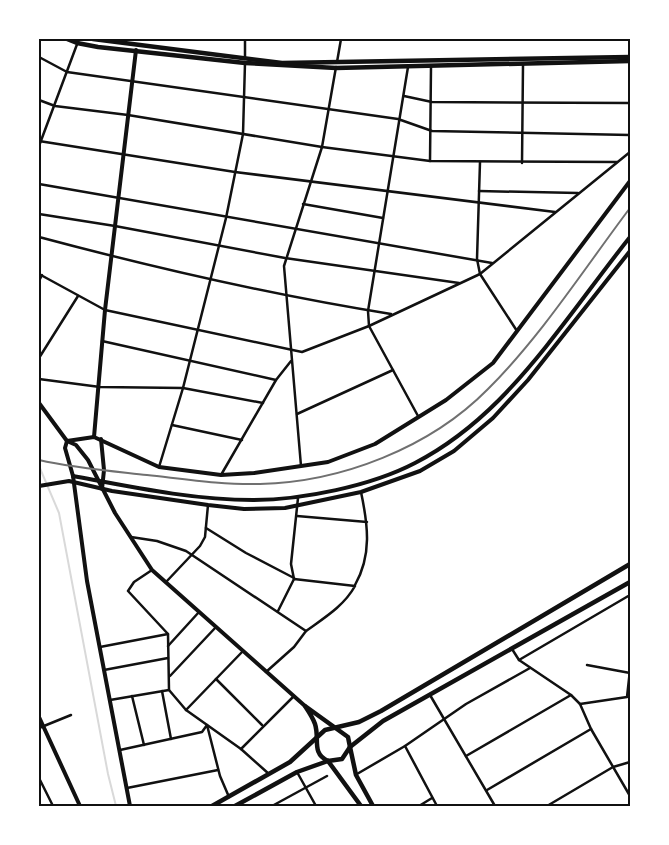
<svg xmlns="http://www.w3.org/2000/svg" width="669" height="845" viewBox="0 0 669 845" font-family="'Source Sans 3',sans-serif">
<rect width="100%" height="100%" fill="#fff"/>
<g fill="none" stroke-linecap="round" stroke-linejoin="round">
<path stroke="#d9d9d9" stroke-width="2" d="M39,466L59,513L108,774L116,806"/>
<g stroke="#111" stroke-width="2.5">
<path d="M39,57L67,72L398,119L432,131L630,135"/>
<path d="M245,57V39"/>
<path d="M337,62L341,39"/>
<path d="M408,67L368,311L369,326L418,416"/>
<path d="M404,96L432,102L630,103"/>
<path d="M39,100L55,106L128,115L322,147L430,161L617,162"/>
<path d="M39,141L235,172L555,212"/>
<path d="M39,146L79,39"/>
<path d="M430,161L431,67"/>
<path d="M480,162L477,259L480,274L517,331"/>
<path d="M522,163L523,65"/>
<path d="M39,184L492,263"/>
<path d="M479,191L578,193"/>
<path d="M303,204L383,218"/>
<path d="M39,214L115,226L285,258L459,283"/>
<path d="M39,237C155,268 272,295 391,314"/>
<path d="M39,274L105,310L302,352L369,326L480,274L630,152"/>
<path d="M39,281L42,275"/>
<path d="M102,341L276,380"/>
<path d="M39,358L78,296"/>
<path d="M39,379L100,387L183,388L263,403"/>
<path d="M297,414L393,370"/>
<path d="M172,425L242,440"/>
<path d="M301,466L284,266L322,147L336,67"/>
<path d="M159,467L183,388L226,218L243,134L245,63"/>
<path d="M221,475L276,380L291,361"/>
<path d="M297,516L367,522"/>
<path d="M206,528L246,553L294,578"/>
<path d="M131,537L157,541L186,551L306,631L294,647L266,672"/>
<path d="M152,570L134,582L128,591L168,634L169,690L186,710L241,749L269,774"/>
<path d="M294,579L291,564L298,498"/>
<path d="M166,582L200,546L205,537L208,505"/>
<path d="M355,585C372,555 368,525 361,492"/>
<path d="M278,611L294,579L355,586C344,606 324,618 306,631"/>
<path d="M168,646L199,612"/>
<path d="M100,647L168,634"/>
<path d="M512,649L519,660L571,695L580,704L591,729L630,796"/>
<path d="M519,660L630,595"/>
<path d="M587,665L630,673"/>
<path d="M104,670L168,658"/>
<path d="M170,676L216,627"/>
<path d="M216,679L262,725"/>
<path d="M162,691L171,739"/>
<path d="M430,695L495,806"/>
<path d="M132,696L144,745"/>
<path d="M110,700L169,690"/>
<path d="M580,704L627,697L630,670"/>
<path d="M186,710L243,651"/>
<path d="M39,728L71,715"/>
<path d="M405,746L437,806"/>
<path d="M241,749L294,696"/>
<path d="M120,750L202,732L207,725L220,776L229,797"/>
<path d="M466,756L571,695"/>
<path d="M297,772L316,806"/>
<path d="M357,774L405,746L466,704L530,668"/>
<path d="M39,778L53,806"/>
<path d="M127,788L218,770"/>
<path d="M487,790L591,729"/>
<path d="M272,806L327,776"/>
<path d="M419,806L432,798"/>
<path d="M547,806L613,767L630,762"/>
</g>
<g stroke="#111" stroke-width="4">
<path d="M94,437L105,310L136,50"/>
<path d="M101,439L104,470L102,489"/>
<path d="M67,441L94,437L159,467L221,475L254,473L328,462L375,444L446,400L493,363L630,181"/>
<path d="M73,476L87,581L130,806"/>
<path d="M39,717L80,806"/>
</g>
<g stroke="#111" stroke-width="4">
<path d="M39,403L67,441"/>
<path d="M67,441L76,445L88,460L115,513L152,570L305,706"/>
<path d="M67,441L65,448L73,476"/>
<path d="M73,476C132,487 193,500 253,500C302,500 371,486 415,463C446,447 475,424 499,400C548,350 587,291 630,237"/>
<path d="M39,486L69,481L112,491L208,505L244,509L285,508L361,492L420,471L454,451L493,418L528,380L630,251"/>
</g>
<g stroke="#111" stroke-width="4.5">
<path d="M67,39L77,43L98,47L245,63L336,68L630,61"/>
<path d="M93,39L282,63L630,57"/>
<path d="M350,747L356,775L373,806"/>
<path d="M328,761L361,806"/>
</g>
<g stroke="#111" stroke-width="4.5">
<path d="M305,706L348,737L350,747L342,759L328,761C311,753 320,739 315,724C313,718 309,712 305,706Z"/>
<path d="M350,747L383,721L630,582"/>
<path d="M212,806L290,762L325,730L359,722L381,711L630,564"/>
<path d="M235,806L297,772L328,761"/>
</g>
<path stroke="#707070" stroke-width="2" d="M39,460C74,468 111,471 147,475C184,479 222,485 260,484C341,482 430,448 488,389C542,335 584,269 630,208"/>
</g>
<rect width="669" height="845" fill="none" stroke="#ffffff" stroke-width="80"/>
<rect x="40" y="40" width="589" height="765" fill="none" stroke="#111" stroke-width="2"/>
</svg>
